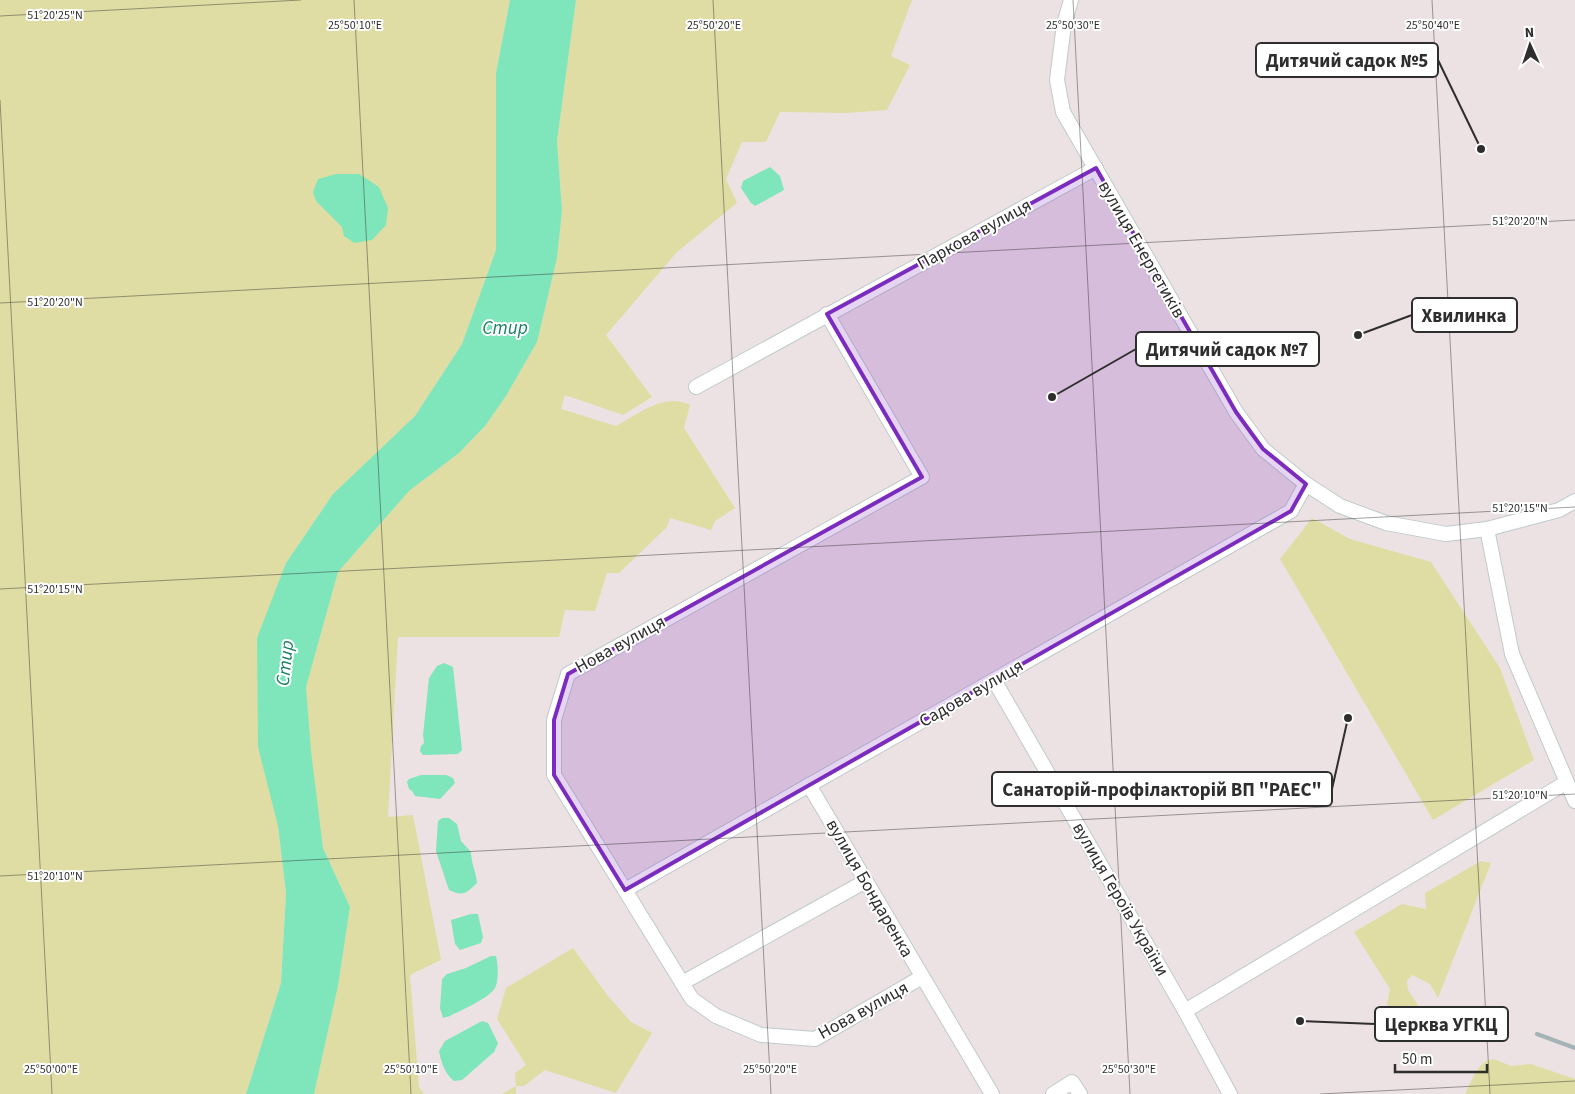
<svg xmlns="http://www.w3.org/2000/svg" width="1575" height="1094" viewBox="0 0 1575 1094" font-family="'Source Sans 3',sans-serif">
<rect width="100%" height="100%" fill="#ede2e3"/>
<g fill="#dfdda3">
<path d="M0,0H510L496,73V250L462,344L415,416L333,494L286,563L278,826L286,893L281,983L246,1094H0Z"/>
<path d="M576,0H912L891,56L910,65L887,110L846,113L780,112L766,142H742L726,179L737,203L677,252L606,335L652,397L623,415L565,395L561,409L616,426C638,414 665,392 690,405L684,428L735,508L715,521L711,530L670,518L667,527L619,573H607L595,611L565,610L559,637H398L388,817L413,815L441,960L410,975L419,1087L424,1094H314L338,986L350,907L323,848L310,751L306,687L338,572L409,491L459,453L485,426L506,396L537,342L557,258L562,211L557,141Z"/>
<path d="M1312,518L1350,539L1431,562L1500,668L1534,760L1433,820L1280,559Z"/>
<path d="M1481,861L1491,863L1438,998L1430,984L1412,975L1407,980L1408,990L1422,1011L1418,1019L1406,1020L1396,1017L1387,1004L1390,989L1354,932L1402,904L1426,909L1425,893Z"/>
<path d="M573,948L608,996L631,1022L652,1033L616,1093L545,1070L524,1086H516V1094H502L516,1086L515,1073L526,1065L497,1019L506,988Z"/>
<path d="M1494,1059L1511,1066L1531,1064L1575,1079V1094H1465C1472,1081 1478,1060 1494,1059Z"/>
</g>
<g fill="#7fe5ba">
<path d="M510,0H576L557,141L562,211L557,258L537,342L506,396L485,426L459,453L409,491L338,572L306,687L311,751L323,848L350,907L338,986L314,1094H246L281,983L286,893L278,826L258,747L257,638L286,563L333,494L415,416L462,344L496,250V73Z"/>
<path d="M770,167L780,176L784,190L755,206L751,203L741,188L743,181Z"/>
<path d="M336,174H359L379,187L388,208L386,225L372,240L354,243L344,236L342,227L316,201L313,192L318,179Z"/>
<path d="M444,663L453,667L462,750L458,754L423,755L420,751L421,746L424,743L423,735L429,678L437,666Z"/>
<path d="M421,775H446L453,778L455,783L440,799L415,796L412,791L409,789L407,782L409,779Z"/>
<path d="M442,818H449L457,824L461,841L471,852C471,863 476,871 477,883C466,893 464,897 449,890L436,851L438,821Z"/>
<path d="M471,914H478L483,937L481,943L460,950L455,944L451,920Z"/>
<path d="M491,956H496C498,964 499,981 495,988C488,999 461,1010 450,1016L443,1018L440,1008L442,979L447,974L466,968Z"/>
<path d="M482,1021L488,1023L498,1043L494,1052L462,1080L454,1081C445,1074 441,1062 439,1051L445,1041Z"/>
</g>
<g fill="none" stroke-linecap="round" stroke-linejoin="round">
<defs>
<g id="minor">
<path d="M1071,0L1064,24L1057,80L1063,112L1236,412L1263,449L1306,484L1340,506L1386,523L1446,534L1487,529L1559,510L1575,501"/>
<path d="M827,314L922,477L568,674L554,720V775L692,999L716,1016L761,1035L815,1039L922,977"/>
<path d="M696,387L1096,168"/>
<path d="M1487,529L1512,654L1575,801"/>
<path d="M994,680L1185,1011L1230,1094"/>
<path d="M809,785L992,1094"/>
<path d="M625,890L1291,511L1306,484"/>
<path d="M682,983L866,881"/>
<path d="M1185,1011L1567,782"/>
<path d="M1053,1094L1072,1082L1080,1094"/>
</g>
</defs>
<use href="#minor" stroke="#bfcacb" stroke-width="16"/>
<use href="#minor" stroke="#fff" stroke-width="14"/>
<path stroke="#a4b3b6" stroke-width="4" d="M1537,1034L1575,1048"/>
</g>
<path fill="#7b2cbf" fill-opacity="0.2" stroke="#7b2cbf" stroke-width="4" stroke-linejoin="round" d="M1096,168L1236,412L1263,449L1306,484L1291,511L625,890L554,775V720L568,674L922,477L827,314Z"/>
<path fill="none" stroke="#2e2e2e" stroke-width="1" stroke-opacity="0.45" d="M354,0L411,1094M713,0L771,1094M1073,0L1130,1094M1432,0L1490,1094M0,16L301,0M0,100L52,1094M0,303L1575,220M0,589L1575,507M0,876L1575,794M1320,1094L1575,1081"/>
<g text-anchor="middle" stroke-width="4" stroke-linejoin="round" paint-order="stroke">
<g font-size="18" fill="#2e2e2e" stroke="#fff">
<text transform="translate(974 234) rotate(-29)" y="6">Паркова вулиця</text>
<text transform="translate(1142 249) rotate(60)" y="6">вулиця Енергетиків</text>
<text transform="translate(620 644) rotate(-29)" y="6">Нова вулиця</text>
<text transform="translate(971 693) rotate(-30)" y="6">Садова вулиця</text>
<text transform="translate(870 888) rotate(60)" y="6">вулиця Бондаренка</text>
<text transform="translate(1121 899) rotate(60)" y="6">вулиця Героїв України</text>
<text transform="translate(863 1010) rotate(-29)" y="6">Нова вулиця</text>
</g>
<g font-size="19" font-style="italic" fill="#19815e" stroke="#fff">
<text x="505" y="334">Стир</text>
<text transform="translate(284 663) rotate(-84)" y="7">Стир</text>
</g>
</g>
<g font-size="12" text-anchor="middle" fill="#2e2e2e" stroke="#fff" stroke-width="4" stroke-linejoin="round" paint-order="stroke">
<text x="55" y="19">51°20'25"N</text>
<text x="355" y="29">25°50'10"E</text>
<text x="714" y="29">25°50'20"E</text>
<text x="1073" y="29">25°50'30"E</text>
<text x="1433" y="29">25°50'40"E</text>
<text x="1520" y="225">51°20'20"N</text>
<text x="55" y="306">51°20'20"N</text>
<text x="1520" y="512">51°20'15"N</text>
<text x="55" y="593">51°20'15"N</text>
<text x="1520" y="799">51°20'10"N</text>
<text x="55" y="880">51°20'10"N</text>
<text x="51" y="1073">25°50'00"E</text>
<text x="411" y="1073">25°50'10"E</text>
<text x="770" y="1073">25°50'20"E</text>
<text x="1129" y="1073">25°50'30"E</text>
</g>
<path fill="none" stroke="#2e2e2e" stroke-width="2" d="M1481 149L1438 60M1358 335L1412 315M1052 397L1136 349M1348 718L1332 789M1300 1021L1375 1024"/>
<g fill="#2e2e2e" stroke="#fff" stroke-width="2">
<circle cx="1481" cy="149" r="5"/>
<circle cx="1358" cy="335" r="5"/>
<circle cx="1052" cy="397" r="5"/>
<circle cx="1348" cy="718" r="5"/>
<circle cx="1300" cy="1021" r="5"/>
</g>
<g fill="#fff" stroke="#2e2e2e" stroke-width="2">
<rect x="1256" y="43" width="182" height="34" rx="5"/>
<rect x="1412" y="298" width="105" height="34" rx="5"/>
<rect x="1136" y="332" width="183" height="34" rx="5"/>
<rect x="992" y="772" width="340" height="34" rx="5"/>
<rect x="1375" y="1007" width="133" height="34" rx="5"/>
</g>
<g font-size="19" text-anchor="middle" font-weight="bold" fill="#2e2e2e">
<text x="1347" y="67">Дитячий садок №5</text>
<text x="1464" y="322">Хвилинка</text>
<text x="1227" y="356">Дитячий садок №7</text>
<text x="1162" y="796">Санаторій-профілакторій ВП "РАЕС"</text>
<text x="1441" y="1031">Церква УГКЦ</text>
</g>
<g transform="translate(1530 45) rotate(357)" stroke="#ffffff" stroke-width="4" paint-order="stroke">
<path d="M0-4L9 19L0 12L-9 19Z" fill="#2e2e2e"/>
<text y="-8" font-size="14" font-weight="bold" text-anchor="middle" fill="#2e2e2e">N</text>
</g>
<path d="M1395 1064v8h92v-8" fill="none" stroke="#2e2e2e" stroke-width="2.5"/>
<text x="1402" y="1064" font-size="15" fill="#2e2e2e" stroke="#ffffff" stroke-width="4" paint-order="stroke">50 m</text>
</svg>
